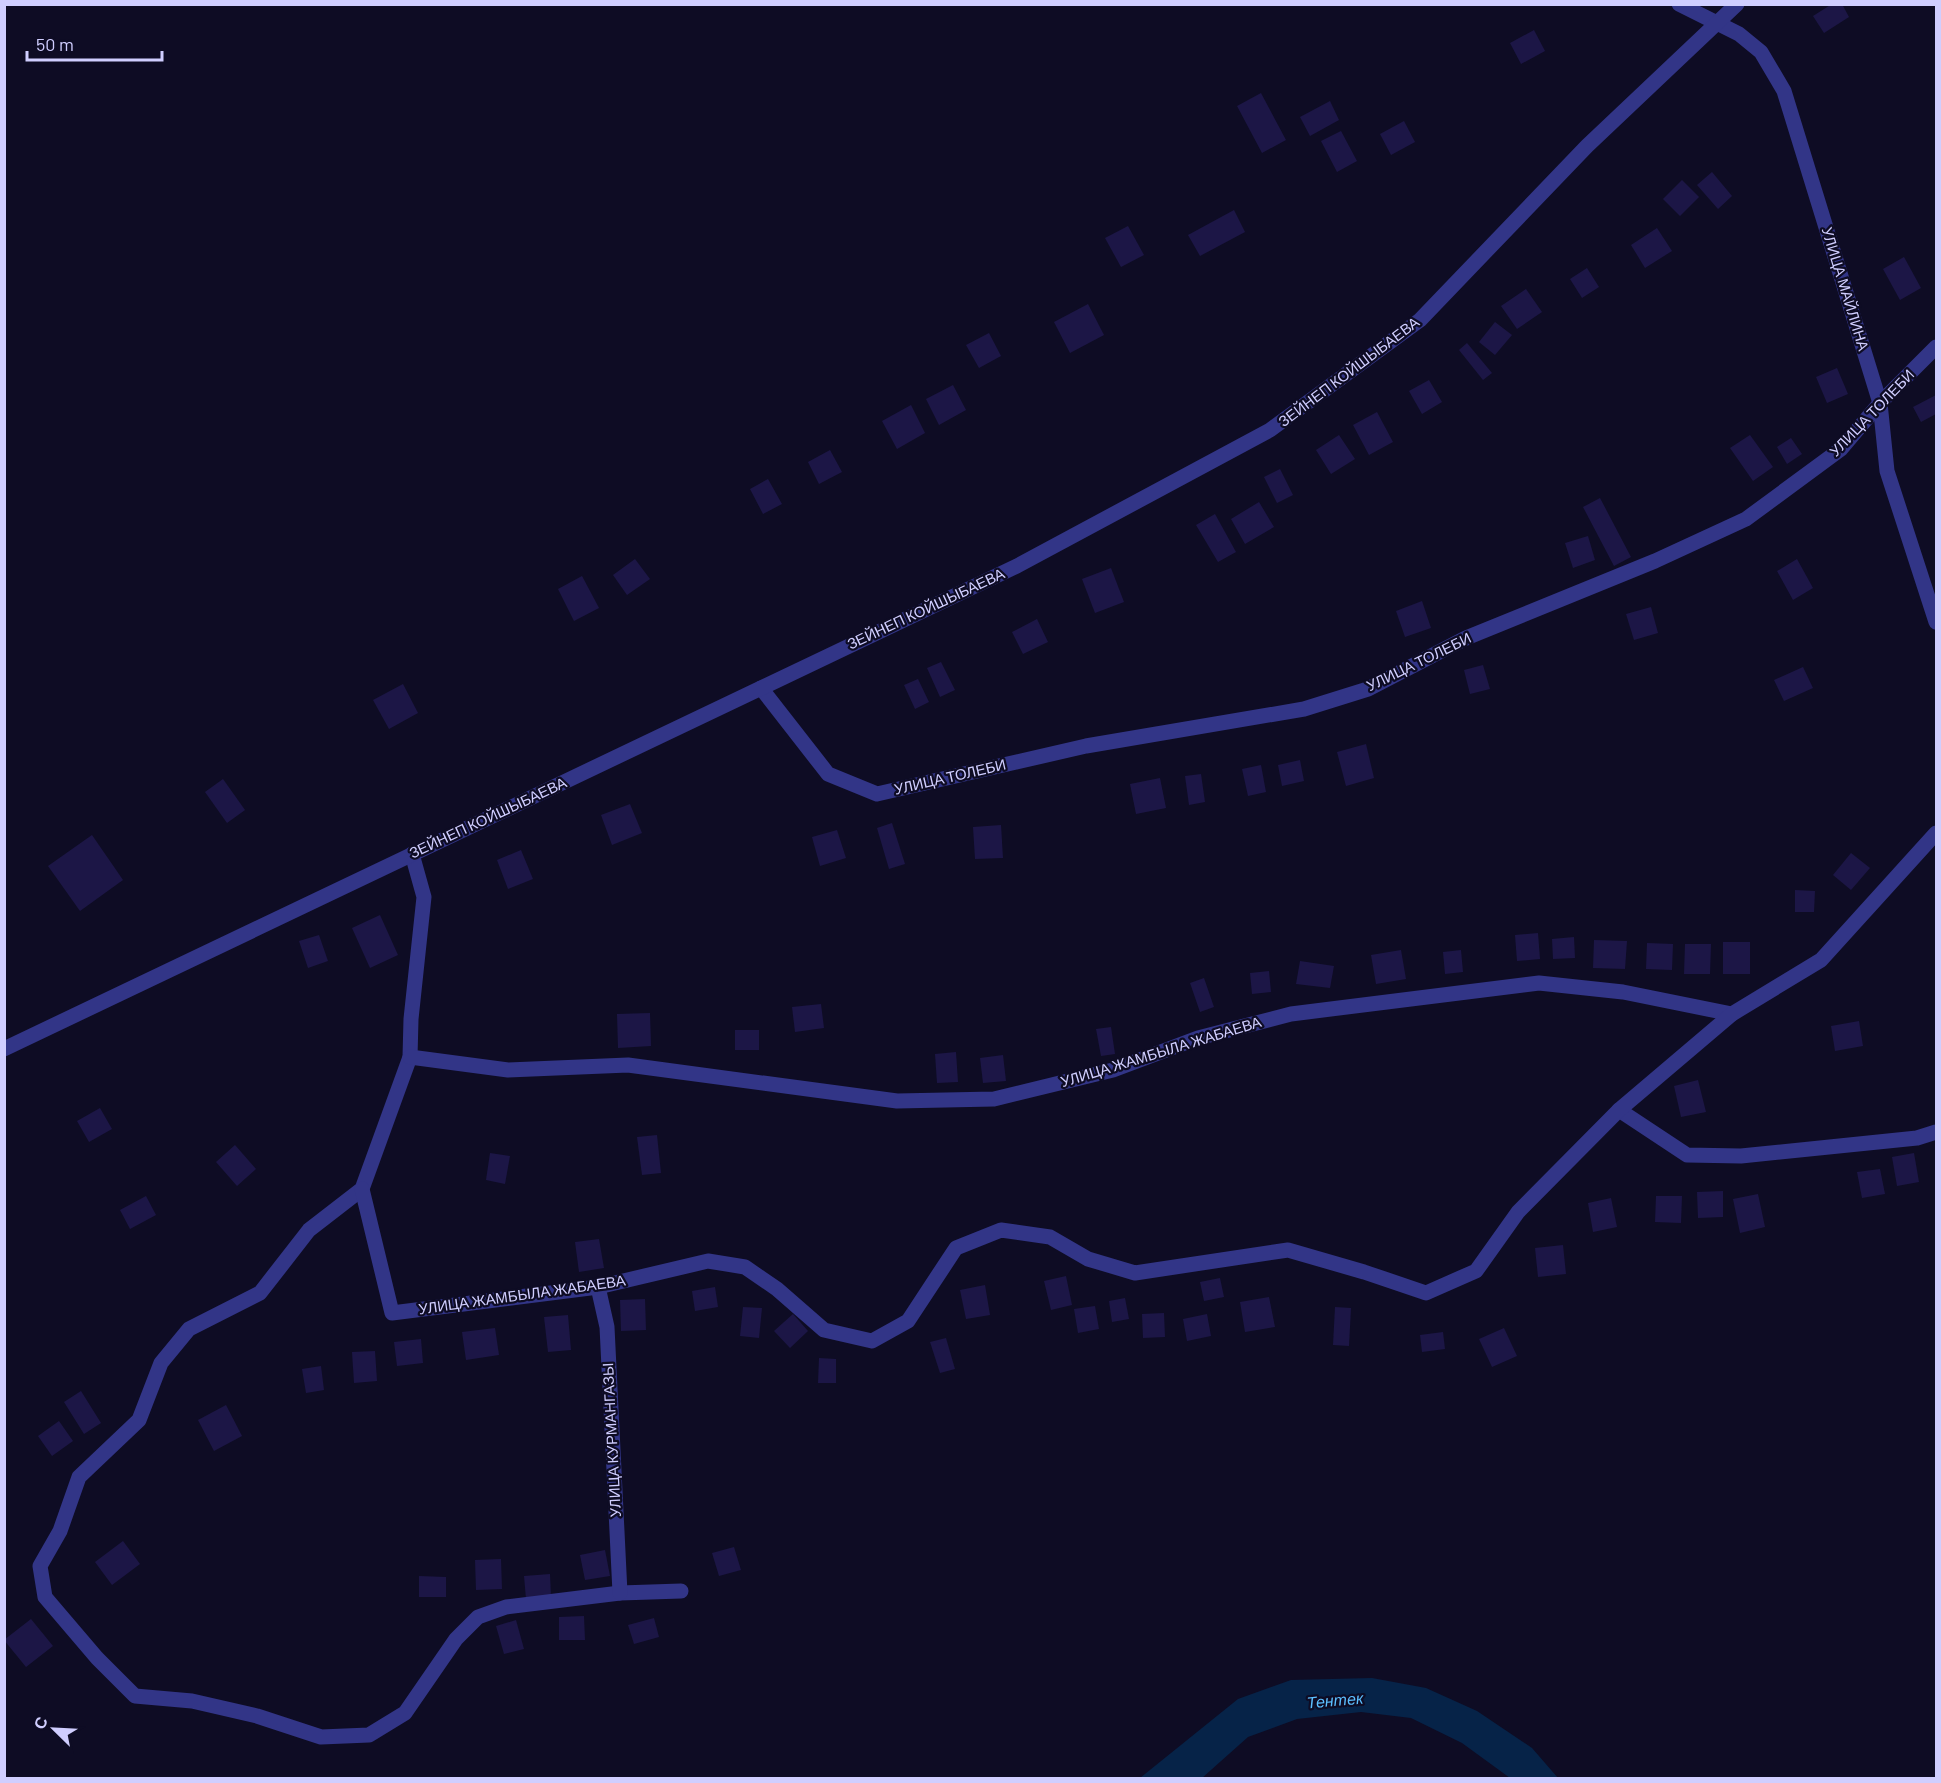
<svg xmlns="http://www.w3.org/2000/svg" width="1941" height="1783" viewBox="0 0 1941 1783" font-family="Barlow,sans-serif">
<rect width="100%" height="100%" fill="#0e0c24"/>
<path fill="#062348" d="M1372,1678L1426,1688L1477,1711L1532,1748L1558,1778H1510L1462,1743L1411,1718L1361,1712L1297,1719L1248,1737L1202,1778H1140L1238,1699L1291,1680Z"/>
<g fill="#1c1646">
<path d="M1832,4H1842L1849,17L1824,33L1813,16Z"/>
<path d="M1534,30L1545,51L1521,64L1510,43Z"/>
<path d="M1261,93L1286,140L1262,153L1237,106Z"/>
<path d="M1330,101L1339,120L1310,136L1300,117Z"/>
<path d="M1404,121L1415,142L1391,155L1380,134Z"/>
<path d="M1341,131L1357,161L1337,172L1321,141Z"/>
<path d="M1712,172L1732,196L1718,209L1697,185Z"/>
<path d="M1682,180L1699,197L1680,216L1663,199Z"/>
<path d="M1234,210L1245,232L1200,256L1188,235Z"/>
<path d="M1128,226L1144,255L1121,267L1105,238Z"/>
<path d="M1657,228L1672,251L1645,268L1631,245Z"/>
<path d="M1904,257L1921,288L1900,300L1883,269Z"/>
<path d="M1587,268L1599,287L1582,298L1570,279Z"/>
<path d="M1526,289L1542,312L1517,329L1501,306Z"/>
<path d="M1088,304L1104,335L1070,353L1054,322Z"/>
<path d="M1495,322L1512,335L1495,355L1479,342Z"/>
<path d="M989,333L1001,356L979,368L966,345Z"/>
<path d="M1467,343L1492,373L1483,380L1459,350Z"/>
<path d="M1837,368L1848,394L1827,403L1816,377Z"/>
<path d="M1429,380L1442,402L1422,414L1409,391Z"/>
<path d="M953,385L966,410L939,425L926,399Z"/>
<path d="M1936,395V414L1921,422L1913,407Z"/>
<path d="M911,405L925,433L897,449L882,421Z"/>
<path d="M1377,412L1393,442L1369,455L1353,425Z"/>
<path d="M1339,435L1355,459L1331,474L1316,450Z"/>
<path d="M1750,435L1773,467L1753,481L1730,448Z"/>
<path d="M1791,438L1802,454L1787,464L1777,447Z"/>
<path d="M830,450L842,472L819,484L808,462Z"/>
<path d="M1280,469L1293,495L1277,503L1264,477Z"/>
<path d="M768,479L782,504L763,514L750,489Z"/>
<path d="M1600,498L1631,557L1614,566L1583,507Z"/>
<path d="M1259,502L1274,527L1245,544L1231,519Z"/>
<path d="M1215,514L1236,552L1218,562L1196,525Z"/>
<path d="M1588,536L1595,560L1573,568L1565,543Z"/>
<path d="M635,559L650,579L627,595L613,575Z"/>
<path d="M1797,559L1813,588L1793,600L1777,571Z"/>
<path d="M1111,568L1124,602L1095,613L1082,579Z"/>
<path d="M582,576L599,608L574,621L558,589Z"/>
<path d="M1422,601L1431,628L1405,637L1396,611Z"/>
<path d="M1651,607L1658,633L1634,640L1626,614Z"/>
<path d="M1037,619L1048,642L1023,654L1012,632Z"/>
<path d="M941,662L955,690L940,697L927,668Z"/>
<path d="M1483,665L1490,689L1470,694L1464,670Z"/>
<path d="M1803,667L1813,688L1784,701L1774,680Z"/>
<path d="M918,679L929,702L915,709L904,685Z"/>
<path d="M403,684L418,713L389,729L373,700Z"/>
<path d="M1366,744L1374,778L1346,786L1337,752Z"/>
<path d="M1300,760L1304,781L1282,786L1278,765Z"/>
<path d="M1261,765L1266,792L1248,796L1242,769Z"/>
<path d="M1201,774L1205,802L1189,805L1185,776Z"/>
<path d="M1160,778L1166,808L1136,814L1130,784Z"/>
<path d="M223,779L245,810L227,823L205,792Z"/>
<path d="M630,804L642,833L612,845L601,815Z"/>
<path d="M892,823L905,864L889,869L877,828Z"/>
<path d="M1001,825L1003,858L975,859L973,827Z"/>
<path d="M837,830L846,858L820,866L812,837Z"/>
<path d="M92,835L123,880L80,911L48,866Z"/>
<path d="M521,850L533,879L508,889L497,860Z"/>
<path d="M1851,853L1870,868L1851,890L1833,875Z"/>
<path d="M1795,890L1815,891L1814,912H1795Z"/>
<path d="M380,915L398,955L370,968L352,928Z"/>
<path d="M1538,933L1540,959L1517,961L1515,935Z"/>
<path d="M319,935L328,961L308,968L299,941Z"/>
<path d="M1574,937L1575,958L1553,959L1552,939Z"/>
<path d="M1594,940L1627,941L1625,969L1593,968Z"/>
<rect x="1723" y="942" width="27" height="32"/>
<path d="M1647,943L1673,944L1672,970L1646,969Z"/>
<path d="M1685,944H1711L1710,974H1684Z"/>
<path d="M1401,950L1406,979L1376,984L1371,955Z"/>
<path d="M1461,950L1463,972L1445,974L1443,952Z"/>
<path d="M1300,961L1334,966L1330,988L1296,984Z"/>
<path d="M1269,971L1271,992L1252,994L1250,973Z"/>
<path d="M1204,978L1214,1007L1200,1012L1190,983Z"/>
<path d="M821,1004L824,1028L795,1032L792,1007Z"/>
<path d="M650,1013L651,1046L618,1048L617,1014Z"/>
<path d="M1859,1021L1863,1046L1835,1051L1831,1026Z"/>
<path d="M1111,1027L1115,1054L1101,1056L1096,1029Z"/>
<rect x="735" y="1030" width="24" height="20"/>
<path d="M956,1052L958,1082L937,1083L935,1054Z"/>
<path d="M1003,1055L1006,1081L983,1083L980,1058Z"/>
<path d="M1698,1080L1706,1112L1681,1117L1674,1086Z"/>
<path d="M100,1108L112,1129L89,1142L77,1121Z"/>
<path d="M657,1135L661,1173L642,1175L637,1137Z"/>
<path d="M235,1145L256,1169L237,1186L216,1162Z"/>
<path d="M490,1153L510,1156L505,1184L486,1180Z"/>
<path d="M1914,1153L1919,1182L1897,1186L1892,1157Z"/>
<path d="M1880,1169L1885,1194L1862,1198L1857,1172Z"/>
<path d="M1723,1191V1217L1698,1218L1697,1192Z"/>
<path d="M1758,1194L1765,1227L1740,1233L1733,1199Z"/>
<path d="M146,1196L156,1215L130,1229L120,1210Z"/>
<path d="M1656,1196H1682L1681,1223L1655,1222Z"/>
<path d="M1611,1198L1617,1227L1593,1232L1588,1203Z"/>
<path d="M599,1239L604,1268L579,1272L575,1242Z"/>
<path d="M1563,1245L1566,1274L1538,1277L1535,1248Z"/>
<path d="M1066,1276L1072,1305L1051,1310L1044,1281Z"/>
<path d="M1220,1278L1224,1297L1204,1301L1200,1282Z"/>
<path d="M985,1285L990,1315L966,1319L960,1290Z"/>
<path d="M715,1287L718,1307L695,1311L692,1291Z"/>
<path d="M1269,1297L1275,1327L1245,1332L1240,1302Z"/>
<path d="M1125,1298L1129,1319L1112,1322L1109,1301Z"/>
<path d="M645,1299L646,1330L621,1331L620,1300Z"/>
<path d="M1095,1306L1099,1329L1078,1333L1074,1309Z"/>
<path d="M743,1307L762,1308L759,1338L740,1336Z"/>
<path d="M1335,1307L1351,1308L1349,1346L1333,1345Z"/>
<path d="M1164,1313L1165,1337L1143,1338L1142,1314Z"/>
<path d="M793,1314L808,1331L790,1348L774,1331Z"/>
<path d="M1207,1314L1211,1336L1187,1341L1183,1319Z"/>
<path d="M568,1315L571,1350L548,1352L544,1317Z"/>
<path d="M495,1328L499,1355L466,1360L462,1332Z"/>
<path d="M1504,1328L1517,1356L1492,1367L1479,1339Z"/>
<path d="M1443,1332L1445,1349L1422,1352L1420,1335Z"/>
<path d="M946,1338L955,1369L940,1373L930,1342Z"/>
<path d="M421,1339L423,1363L397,1366L394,1342Z"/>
<path d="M375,1351L377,1381L354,1383L352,1352Z"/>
<path d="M819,1358L836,1359V1383H818Z"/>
<path d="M321,1366L324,1390L306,1393L302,1369Z"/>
<path d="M81,1391L101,1423L84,1434L64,1402Z"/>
<path d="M226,1405L242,1436L214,1451L198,1420Z"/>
<path d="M59,1421L73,1441L52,1456L38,1436Z"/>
<path d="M123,1541L140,1564L112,1585L95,1562Z"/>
<path d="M734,1547L741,1570L719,1576L712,1553Z"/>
<path d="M605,1550L610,1576L585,1580L580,1555Z"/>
<path d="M501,1559L502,1589L476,1590L475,1560Z"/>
<path d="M550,1574L551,1597L526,1599L524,1576Z"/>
<path d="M419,1576L446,1577V1597H419Z"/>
<path d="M584,1616L585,1640H559V1617Z"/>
<path d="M654,1618L659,1637L634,1644L628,1625Z"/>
<path d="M31,1619L53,1646L26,1667L4,1640Z"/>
<path d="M516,1620L524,1649L504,1654L496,1626Z"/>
</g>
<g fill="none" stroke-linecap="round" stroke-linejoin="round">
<g stroke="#323587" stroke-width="15">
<path d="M1679,4L1739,34L1761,52L1784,91L1880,403L1887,471L1936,622"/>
<path d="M761,688L828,774L877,794L1086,746L1304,709L1368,689L1466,638L1655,561L1746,519L1841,449L1880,403L1936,347"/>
<path d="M412,854L424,897L411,1019L410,1057L362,1189L309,1230L260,1293L189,1329L161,1363L139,1420L79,1477L60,1531L40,1566L45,1597L97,1658L135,1696L192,1701L257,1716L321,1737L369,1735L405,1713L456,1639L478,1617L506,1607L620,1593L681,1591"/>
<path d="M4,1049L1017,566L1270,430L1420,320L1587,146L1737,4"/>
<path d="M410,1057L508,1070L628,1065L897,1101L994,1099L1113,1070L1198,1038L1291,1014L1539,983L1623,992L1732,1014"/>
<path d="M1619,1110L1687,1155L1741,1156L1917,1138L1936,1132"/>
<path d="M362,1189L392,1313L598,1287L708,1261L745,1267L777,1289L824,1330L872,1341L908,1321L956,1248L1001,1230L1050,1237L1088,1259L1135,1273L1288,1250L1364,1272L1426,1293L1476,1271L1518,1212L1619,1110L1732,1014L1821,960L1936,833"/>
<path d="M598,1287L607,1327L620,1593"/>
</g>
</g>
<g text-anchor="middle" stroke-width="4.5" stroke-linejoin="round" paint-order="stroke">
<g font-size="15" fill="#d0ceff" stroke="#0e0c24">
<text transform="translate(1845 289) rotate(73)" y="5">УЛИЦА МАЙЛИНА</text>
<text transform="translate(1349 372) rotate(-37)" y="5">ЗЕЙНЕП КОЙШЫБАЕВА</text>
<text transform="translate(1872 413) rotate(-46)" y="5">УЛИЦА ТОЛЕБИ</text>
<text transform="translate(926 609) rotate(-25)" y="5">ЗЕЙНЕП КОЙШЫБАЕВА</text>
<text transform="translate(1419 662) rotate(-26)" y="5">УЛИЦА ТОЛЕБИ</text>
<text transform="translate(950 777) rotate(-13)" y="5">УЛИЦА ТОЛЕБИ</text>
<text transform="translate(488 818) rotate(-25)" y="5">ЗЕЙНЕП КОЙШЫБАЕВА</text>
<text transform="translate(1161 1052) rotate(-17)" y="5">УЛИЦА ЖАМБЫЛА ЖАБАЕВА</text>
<text transform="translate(522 1295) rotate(-8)" y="5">УЛИЦА ЖАМБЫЛА ЖАБАЕВА</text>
<text transform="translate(612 1440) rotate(-93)" y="5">УЛИЦА КУРМАНГАЗЫ</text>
</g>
<g font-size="16" font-style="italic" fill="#5cbfff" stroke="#0e0c24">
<text transform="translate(1335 1700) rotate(-5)" y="6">Тентек</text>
</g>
</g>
<rect width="1941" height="1783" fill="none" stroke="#d0ceff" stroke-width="12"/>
<g transform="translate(54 1729) rotate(294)" stroke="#0e0c24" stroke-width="4.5" paint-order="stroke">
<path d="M0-4.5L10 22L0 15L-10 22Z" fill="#d0ceff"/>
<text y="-9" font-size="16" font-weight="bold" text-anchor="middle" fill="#d0ceff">С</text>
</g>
<path d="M27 51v9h135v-9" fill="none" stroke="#d0ceff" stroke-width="3"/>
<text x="36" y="51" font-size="18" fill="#d0ceff" stroke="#0e0c24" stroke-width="4.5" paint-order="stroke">50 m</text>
</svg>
